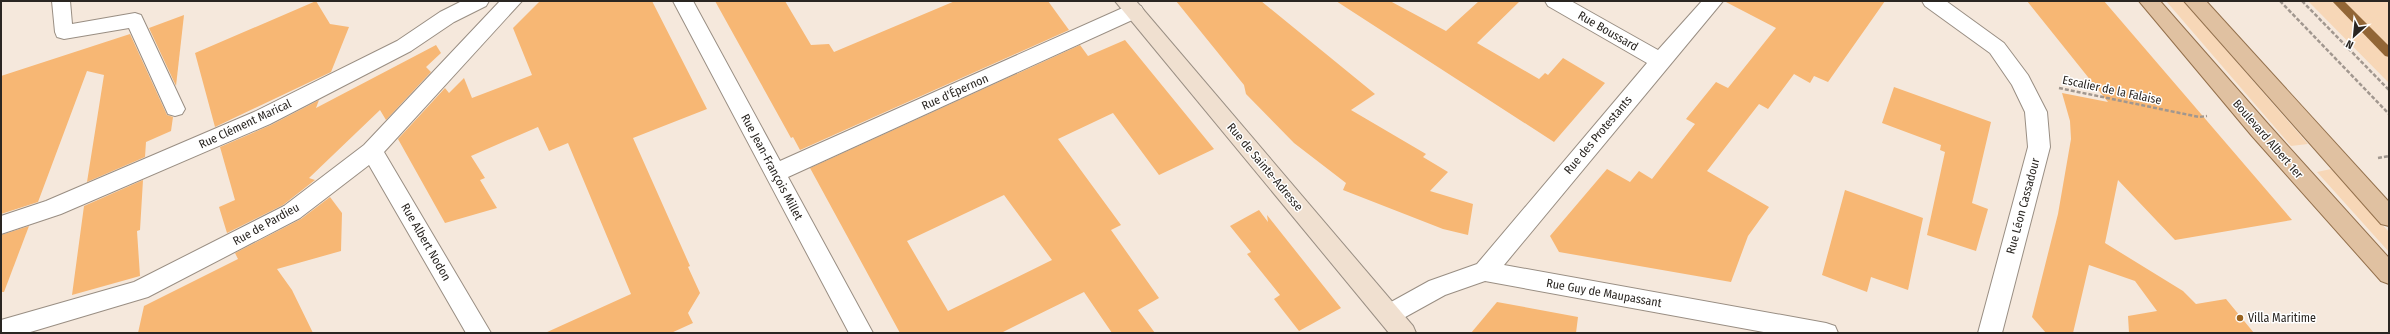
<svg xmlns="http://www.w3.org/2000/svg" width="2390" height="334" viewBox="0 0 2390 334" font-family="'Fira Sans Condensed',sans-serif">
<rect width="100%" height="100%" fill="#f5e8dc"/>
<g fill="#f7d7b7">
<path d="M2166,1H2183L2308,144L2291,146Z"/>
<path d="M2308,1H2389V83Z"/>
<path d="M2331,169L2389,232V252L2317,172Z"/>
</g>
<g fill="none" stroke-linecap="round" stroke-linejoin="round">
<path fill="#926636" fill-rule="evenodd" d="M2332,1H2344L2389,46V57L2385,56Z"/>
</g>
<g fill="#f7b774" fill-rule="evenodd">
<path d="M316,1L330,24L349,27L331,72L215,127L195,53Z"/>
<path d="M540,1H652L707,109L633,138L690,266L688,267L700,293L688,313L693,323L671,333H545L631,294L568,143L549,151L538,127L471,156L485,178L480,180L497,208L445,223L398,139L445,88L449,93L464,78L472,98L532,75L513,28Z"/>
<path d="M715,1H785L811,45L829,44L834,52L955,1H1048L1069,30L800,150L793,137L791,138Z"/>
<path d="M1176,1H1261L1375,94L1351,110L1426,154L1423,157L1448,172L1430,191L1473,204L1468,235L1443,229L1343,190L1346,183L1294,143L1246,94L1244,85Z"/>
<path d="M1336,1H1390L1446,31L1479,1H1520L1477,43L1539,79L1545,73L1548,75L1563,58L1605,83L1554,142Z"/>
<path d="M1724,1H1885L1828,82L1814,76L1810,83L1794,74L1768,109L1759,104L1707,171L1769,207L1748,236L1731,282L1559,252L1550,236L1607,169L1630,182L1639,171L1652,179L1695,124L1686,119L1716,82L1728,88L1776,28Z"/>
<path d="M2027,1H2104L2292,220L2175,240L2118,180L2105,243L2183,291L2196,304L2226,299L2254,333H2129L2128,316L2157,311L2135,281L2089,265L2073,333H2046L2032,317L2058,214L2071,139L2070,121L2062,93L2108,102Z"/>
<path d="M184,15L176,86L149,28Z"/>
<path d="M130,34L167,115L173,117L171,131L146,142L145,157L87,182L104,75L87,71L38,202L1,214V76Z"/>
<path d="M1125,40L1214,149L1159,175L1113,113L1058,139L1121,225L1111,230L1159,298L1138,310L1155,333H1112L1084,292L1001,333H900L810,168L1080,45L1088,56ZM1004,195L1052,260L948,311L907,241Z"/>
<path d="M436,45L441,53L426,67L431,72L386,120L380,110L309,178L315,180L283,205L227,233L219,207L235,200L220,147L271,125L319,100L316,108Z"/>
<path d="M1894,87L1991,122L1972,203L1988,209L1976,251L1927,235L1945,152L1940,150L1941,145L1882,123Z"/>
<path d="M143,180L140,230L137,231L140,276L72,295L84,206Z"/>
<path d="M1845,190L1923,218L1908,290L1871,277L1867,292L1822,275Z"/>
<path d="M330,197L342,213L341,251L277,269L292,290L313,333H138L144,306L238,259L235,253L301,219Z"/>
<path d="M1259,210L1268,222L1267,215L1341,308L1299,331L1274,299L1280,295L1247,254L1251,252L1230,226Z"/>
<path d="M29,226L4,292H1V235Z"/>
<path d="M1497,302L1578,317L1576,333H1471Z"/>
</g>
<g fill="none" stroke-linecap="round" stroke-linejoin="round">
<defs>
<path id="service" d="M52,1H70L72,24L135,13L141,15L185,109L182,114L175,116L168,114L129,28L64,39L57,37L55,32Z"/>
<g id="minor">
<path d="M500,1H522L384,152L491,333H466L369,165L300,218L148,297L27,333H1V320L134,282L284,206L364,145Z"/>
<path d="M673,1H693L780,161L1127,6L1134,4L1141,6L1144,11L1141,16L788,177L873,333H849Z"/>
<path d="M1545,1H1571L1658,50L1702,1H1723L1504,265L1826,323L1835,326L1838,333H1769L1485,281L1445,295L1398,321L1390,324L1382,321L1378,314L1382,307L1429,281L1477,264L1647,63L1548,6Z"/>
<path d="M1922,1H1946L2004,43L2028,75L2047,112L2050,147L2002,333H1978L2028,147L2025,112L2012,85L1990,53L1925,6Z"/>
</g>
<path id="tertiary" d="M462,1H489L486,6L454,22L411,51L270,124L61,214L1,234V216L46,201L254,112L397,41L440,12Z"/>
<path id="secondary" d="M1115,1H1136L1413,326L1416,333H1389Z"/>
<g id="primary">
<path d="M2139,1H2160L2268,124L2389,258V284L2381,281L2252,136Z"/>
<path d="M2184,1H2206L2389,202V226L2381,224Z"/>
</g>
</defs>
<use href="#service" stroke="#998e83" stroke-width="2"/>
<use href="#minor" stroke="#998e83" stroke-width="2"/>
<use href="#tertiary" stroke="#998e83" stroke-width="2"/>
<use href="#secondary" stroke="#998e83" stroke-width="2"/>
<use href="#primary" stroke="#93704c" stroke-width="2"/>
<g stroke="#a1978f" stroke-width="2.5" stroke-dasharray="4 2" stroke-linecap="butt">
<path d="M2280,1L2389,114"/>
<path d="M2302,1L2389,90"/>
<path d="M2059,88L2199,117L2207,116"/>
<path d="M2378,158L2389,156"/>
</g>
<use href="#service" fill="#fff" fill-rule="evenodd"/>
<use href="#minor" fill="#fff" fill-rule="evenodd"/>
<use href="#tertiary" fill="#fff" fill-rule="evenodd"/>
<use href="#secondary" fill="#f0e0d0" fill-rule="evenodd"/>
<use href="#primary" fill="#e0c1a1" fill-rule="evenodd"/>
</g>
<circle fill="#9b631e" stroke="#fff" stroke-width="1.5" cx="2240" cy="318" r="4"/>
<g text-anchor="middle" stroke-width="3" stroke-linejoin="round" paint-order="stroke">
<g font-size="12" fill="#2a2622" stroke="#fff">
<text transform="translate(1608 31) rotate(30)" y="4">Rue Boussard</text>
<text transform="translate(2112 90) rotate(12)" y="4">Escalier de la Falaise</text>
<text transform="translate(955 92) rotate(-24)" y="4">Rue d'Épernon</text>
<text transform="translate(245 124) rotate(-25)" y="4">Rue Clément Marical</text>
<text transform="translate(1598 135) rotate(-50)" y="4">Rue des Protestants</text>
<text transform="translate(2268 139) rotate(49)" y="4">Boulevard Albert 1er</text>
<text transform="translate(772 167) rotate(62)" y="4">Rue Jean-François Millet</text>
<text transform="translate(1265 167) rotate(50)" y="4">Rue de Sainte-Adresse</text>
<text transform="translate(2023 206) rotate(-75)" y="4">Rue Léon Cassadour</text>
<text transform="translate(266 224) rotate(-29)" y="4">Rue de Pardieu</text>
<text transform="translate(426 242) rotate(60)" y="4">Rue Albert Nodon</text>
<text transform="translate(1604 293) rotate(10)" y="4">Rue Guy de Maupassant</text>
</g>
<g font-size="12" fill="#2a2622" stroke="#fff" text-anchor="start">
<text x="2248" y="322">Villa Maritime</text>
</g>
</g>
<rect width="2390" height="334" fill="none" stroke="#2a2622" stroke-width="4"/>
<g transform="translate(2354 36) rotate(207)" stroke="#ffffff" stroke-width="3" paint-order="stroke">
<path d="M0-3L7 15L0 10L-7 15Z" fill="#2a2622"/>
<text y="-6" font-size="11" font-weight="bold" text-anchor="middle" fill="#2a2622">N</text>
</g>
</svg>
